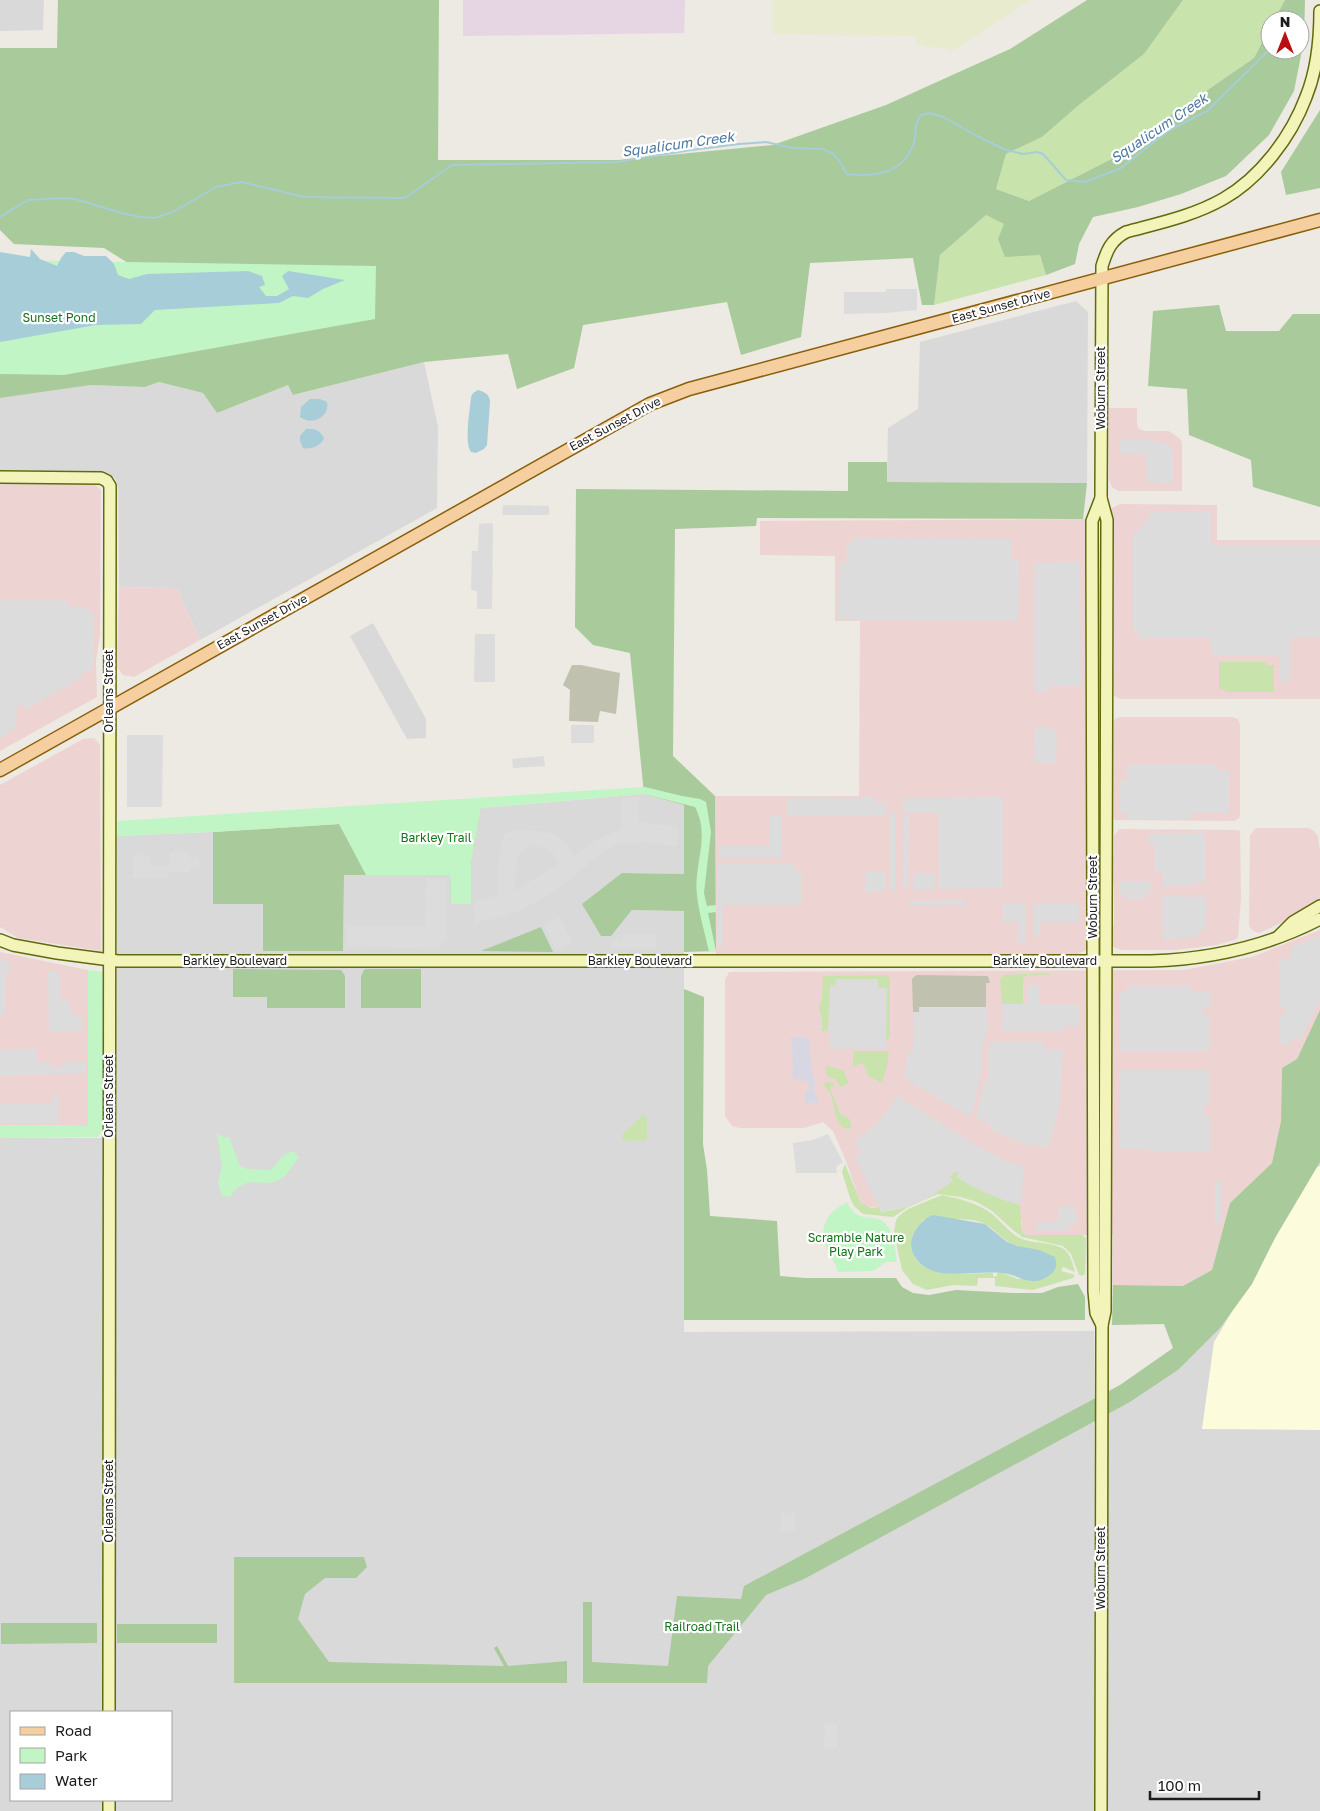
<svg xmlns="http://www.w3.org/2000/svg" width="1320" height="1811" viewBox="0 0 1320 1811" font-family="'Golos Text',sans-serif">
<rect width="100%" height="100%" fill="#ede9e3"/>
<g fill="#dad9d9" fill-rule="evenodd">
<path d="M0,0H44L43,30L0,31Z"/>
<path d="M1076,301L1088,312L1087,483L887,482L888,428L918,409L920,342Z"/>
<path d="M424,362L438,427L437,508L200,640L177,588L119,587L118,488L115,478L101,471L0,470V398L91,385L145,387L159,382L203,393L217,413L288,385L294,395Z"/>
<path d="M373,623L426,719V738L407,739L350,636Z"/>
<path d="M644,794L684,805V874L622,873L611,936L632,910L684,911V1332L1094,1331V1811H0V1138H117V836L213,832V904H263L343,951L344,875H451L471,903V864L481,808ZM11,1712H171V1800H11Z"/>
<path d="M1320,1147V1811H1108V1414L1130,1402L1178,1370Z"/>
</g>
<g fill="#edd4d3">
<path d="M1109,408H1137V424L1139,429L1145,431H1169L1179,438L1182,442V491H1118L1112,487L1109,480Z"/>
<path d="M0,483L93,484L98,487L101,490L100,633L96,662L97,697L0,751Z"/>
<path d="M1120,504L1217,505V540H1320V699H1120L1113,695L1111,692L1110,511L1112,508Z"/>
<path d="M1090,519L1088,946L1086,950L1078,954H716L715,796H859L860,621H835V556L760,555V521Z"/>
<path d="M119,587L177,588L200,640L134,677L123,675L117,667Z"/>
<path d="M1121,717H1231L1238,719L1240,725V814L1239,818L1234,821L1116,820L1112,818L1111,814L1110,725L1116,718Z"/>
<path d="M94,738L100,745L101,951L18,938L0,927V785L83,739Z"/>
<path d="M1256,828H1308L1314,831L1318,836L1320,851V903L1297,916L1259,933L1253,931L1249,926L1250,835Z"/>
<path d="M1120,829L1236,830L1240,831L1241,898L1238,938L1235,940L1216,945L1176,950H1123L1115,948L1111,943V932L1114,924V885L1110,880V867L1114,853V835Z"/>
<path d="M1320,930V1010L1297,1059L1282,1068L1281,1121L1272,1163L1230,1203L1212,1270L1183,1286L1113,1285V1235H1027L1022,1232V1221L970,1185L880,1207H866L860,1201L846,1161L833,1131L823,1122L804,1128H740L732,1126L725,1116V980L729,972L1184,970L1252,957Z"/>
<path d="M0,952L88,970V1126L0,1125Z"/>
</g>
<path fill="#e6d5e3" d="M463,0H685L684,33L463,36Z"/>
<path fill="#fcfcdc" d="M1320,1166V1430L1202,1429L1214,1342L1317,1167Z"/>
<g fill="#c1c1af">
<path d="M572,665H581L620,673L616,714L600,711L598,722L569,721L570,690L563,685Z"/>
<path d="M916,975L988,976L990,983H986V1007H919V1012H913L912,979Z"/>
</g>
<path fill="#e9ebcf" d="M772,0H1031L954,50L916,45L915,36L773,34Z"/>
<g fill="#c8e4ac" fill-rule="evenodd">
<path d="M1183,0H1285L1274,20H1270V27L1254,58L1170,116L1135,147L1029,201L996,189L1006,154L1042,137L1079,105L1144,54Z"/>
<path d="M986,215L1004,224L1040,255L1046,275L934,305L940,255Z"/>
<path d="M1219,662H1266L1267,665H1274V692H1225V689H1219Z"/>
<path d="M1047,973L1052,975H1028L1023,978V1004H1002L1000,980L1003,975Z"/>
<path d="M886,975L890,978V1036L886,1041V988L830,985L828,1031H822V1018L819,1008L822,999L823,976Z"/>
<path d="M853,1051H889L887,1066L882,1083L868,1076L863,1063L853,1067Z"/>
<path d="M825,1066L843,1070L849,1083L840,1087L835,1079L827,1076Z"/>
<path d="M827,1081L833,1083L835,1087L831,1086L830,1089L841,1115L849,1118L852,1128L846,1129C834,1123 835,1106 831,1095C829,1091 826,1089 824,1084Z"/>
<path d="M643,1115L647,1118V1139L644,1141L623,1140L622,1135Z"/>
<path d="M845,1164L861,1203L871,1208L880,1207L881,1212C908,1209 932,1197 953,1181L950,1176L957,1171L959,1173L957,1177L983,1192L1020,1205L1022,1232L1027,1235H1083L1086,1239L1085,1274L1082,1276L1079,1275L1071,1254L1063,1246L1022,1237L1013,1230L992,1211L977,1202L961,1197L938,1194L908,1207L893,1217L863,1214L854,1206L850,1198L842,1172Z"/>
<path d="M942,1195C960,1199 978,1203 992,1214C1002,1222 1010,1234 1022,1239C1034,1244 1057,1242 1066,1251C1071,1256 1073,1265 1075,1272L1063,1267L1061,1271L1075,1275L1073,1278L1033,1290L995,1286V1278H978L977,1286L953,1285L927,1290L913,1284L902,1270L894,1232L896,1220L899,1216L908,1209ZM923,1220C941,1220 970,1216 985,1224C997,1230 1003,1242 1017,1246C1031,1251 1044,1250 1056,1260L1055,1271L1018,1279L1000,1272L997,1273V1276L993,1277V1273C972,1273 917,1280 913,1251C910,1234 913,1233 923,1220Z"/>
</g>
<g fill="#a9ca9a">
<path d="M58,0H439L438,160H618L773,145L886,105L1010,49L1087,0H1183L1144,54L1079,105L1042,137L1006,154L996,189L1029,201L1135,147L1170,116L1254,58L1270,27V50H1300V20H1274L1285,0H1305L1304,40L1294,91L1269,135L1226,176L1181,194L1138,207L1093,217L1079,244L1075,264L1046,275L1040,255L1005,257L998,239L1004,224L986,215L940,255L934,305H922L913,258L810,263L801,337L741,355L727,302L583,325L574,368L517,389L508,354L424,362L293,395L288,385L217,413L203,393L159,382L145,387L91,385L0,398V342L136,268L104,248L14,244L0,230V48H57Z"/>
<path d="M1320,110V188L1286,195L1281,172Z"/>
<path d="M1219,305L1226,331H1279L1293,314H1320V507L1253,487L1251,460L1189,435L1187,389L1148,386L1153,311Z"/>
<path d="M848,462H887V482L1087,483L1083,519L757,518L756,526L675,529L673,756L715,796L716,951L684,952V911L632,910L611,936H601L582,904L622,873L684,874V805L644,794L630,653L593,645L575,627L576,489L848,491Z"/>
<path d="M481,808L471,864V904H451L450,875H344L343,951H263V904H213V832L339,824Z"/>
<path d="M541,927L553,952L481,951Z"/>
<path d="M233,969L341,970L345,976V1008H267V997H233Z"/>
<path d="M367,969H421V1008H361V976L364,970Z"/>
<path d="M684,989L704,997L703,1144L707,1170L710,1216L777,1221L780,1276L805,1278H896L902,1287L913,1293L929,1295L956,1290L1013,1293H1042L1058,1287L1078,1284L1085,1297V1320H684Z"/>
<path d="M1320,1010V1162L1276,1236L1252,1284L1220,1328L1178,1370L1130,1402L804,1579L766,1595L708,1666L707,1683H583V1602H592V1662L668,1666L677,1596L741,1599L744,1586L1120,1385L1173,1348L1164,1324L1112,1325L1113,1285L1183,1286L1212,1270L1230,1203L1272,1163L1281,1121L1282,1068L1297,1059Z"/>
<path d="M234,1557H364L367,1567L356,1578H325L305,1594L298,1619L329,1662L504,1666L494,1648L497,1646L508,1666L567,1661V1683H234Z"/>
<path d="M1,1623H97V1643L1,1644Z"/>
<rect x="117" y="1624" width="100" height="19"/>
</g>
<g fill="#c2f5c5">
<path d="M0,260L376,266L375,319L64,375L0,374Z"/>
<path d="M645,787L682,796L700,799L706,802L711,832L704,893L707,906L716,905V912L708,913L716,951L709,952C705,933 699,914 697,895C693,865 711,837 695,807L644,794L481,808L471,864V904H451L450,875H366L339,824L213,832L117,836L118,821Z"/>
<path d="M88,970L105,972L104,1127L98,1137L0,1138V1125L88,1126Z"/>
<path d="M217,1133L223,1137H229L240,1166L247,1169L271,1170L283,1156L293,1151L299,1157C294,1163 289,1173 282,1178C265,1191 247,1170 230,1197L222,1196L218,1183L222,1166Z"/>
<path d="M847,1202C859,1227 875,1211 886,1224C894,1233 895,1251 897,1262H886L873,1271L838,1272C836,1264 832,1259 828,1251C817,1228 827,1212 847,1202Z"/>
</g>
<g fill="#dcdcdc" fill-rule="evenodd">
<path d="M886,289H917V310L885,313L844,314V292H885Z"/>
<path d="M1120,439L1154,440L1155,443H1164L1170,446L1173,450V483L1147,482L1146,454L1120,453Z"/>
<path d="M503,505L549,506V515H502Z"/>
<path d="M1150,511H1211V545H1320V637L1290,638V681H1280L1279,655H1212V638H1138V632H1133V532H1137L1150,517Z"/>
<path d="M493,523L492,609H477V591L471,590L472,551H478L479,524Z"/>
<path d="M852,538L1012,539V560H1019L1018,621L838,620L839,563L847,562V543H852Z"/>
<path d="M1080,562L1081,686H1049V692H1034V563Z"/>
<path d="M0,600H67V606L88,607V612H94L93,668L82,674L84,676L27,709L23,704L17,707L16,728L0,738Z"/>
<path d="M475,634H495V682H474Z"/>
<rect x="571" y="725" width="23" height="18"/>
<path d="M1035,726L1050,727V731H1057L1056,763H1034Z"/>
<path d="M127,735H163L162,807H127Z"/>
<path d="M544,756L545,766L513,768L512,759Z"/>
<path d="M1217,764V770H1229V813H1191V819H1127V812H1120V781H1127V765Z"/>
<path d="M639,796V822L678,827L677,847L646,842L619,844L605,850L567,882L543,898L518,912L475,923L474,901L497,896V865L504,835L509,831L522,830L547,832L556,835L564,841L574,856L595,840L621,829V798ZM529,847H539L548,849L553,854L559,864L514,891L517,859L521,852Z"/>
<path d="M875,797L876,803H886V816H788V798Z"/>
<path d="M1003,797V888L939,889V813H903V798Z"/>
<rect x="890" y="812" width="5" height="80"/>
<path d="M769,816H782V858H720V846H769Z"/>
<path d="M904,816H909L908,889H903Z"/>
<path d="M1205,833V882H1194V886H1163V873L1155,872V845L1149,844V834Z"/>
<path d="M169,852H190V858L199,857V867H190V872H169L168,878H133V855H149L150,866H169Z"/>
<path d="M717,864H794L795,870H801V905H723V946H717Z"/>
<rect x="865" y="872" width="20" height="20"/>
<rect x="913" y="873" width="22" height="17"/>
<path d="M426,878H447V941H441L440,948L346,947V926H425Z"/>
<path d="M1120,881H1151L1150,894H1144V899H1124V894H1120Z"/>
<path d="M1162,896L1206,897V930H1200V936L1162,940Z"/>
<path d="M966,900V905L909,906V901Z"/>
<path d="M1003,903H1025V942H1018V922H1003Z"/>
<path d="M1033,903H1079V922H1040V936H1033Z"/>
<path d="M560,917L572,943L556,951L543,924Z"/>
<path d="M623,934H656V949H610L611,939H623Z"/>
<path d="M1320,936V1001L1300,1041L1296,1037L1286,1046L1280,1043V1014L1286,1016L1285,1008L1280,1006L1279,958L1287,960L1292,956L1291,948Z"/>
<path d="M0,959L12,964L5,980V1014H0Z"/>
<path d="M48,972H60L61,1001H69V1011H74V1017H82V1031H49Z"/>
<path d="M836,979H878V988H887L886,1049H830V985H835Z"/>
<path d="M1028,985H1040V1005H1079L1080,1026H1063L1062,1031H1002V1004H1028Z"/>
<path d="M1127,986H1192V991H1210V1008H1203V1015H1209V1052H1120V992H1127Z"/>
<path d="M919,1007H988V1028L983,1043L982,1069L975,1101L970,1117L904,1078L908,1052H913V1012H919Z"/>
<path d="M989,1042H1044L1045,1050H1062L1060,1099L1056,1121L1047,1148L1031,1143L1030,1147L990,1129L992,1125L976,1117L984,1085L988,1080Z"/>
<path d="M36,1049L37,1062H49L50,1067H63V1062L85,1061V1073L0,1076V1050Z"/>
<path d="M1120,1070H1209V1105H1204V1116H1210V1152H1149V1149H1120Z"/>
<path d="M53,1094H58V1123H0V1103H52Z"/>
<path d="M897,1096L980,1148L1011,1163L1024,1167L1021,1205L1003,1200L970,1185L956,1177L959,1173L956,1171L950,1176L953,1181L922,1201L903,1208L881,1212L880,1207L870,1190L855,1157L861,1153L855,1141L875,1126L890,1108Z"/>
<path d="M828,1134L843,1162L836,1167L837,1173H796L793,1143L813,1140Z"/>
<rect x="1215" y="1181" width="7" height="42"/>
<path d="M1058,1206H1076V1223H1070V1230L1037,1231V1222L1059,1221Z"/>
<path d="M781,1513H795V1531L781,1532Z"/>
<path d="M825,1723H837V1749H824Z"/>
</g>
<path fill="#d7d7e3" d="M790,1037L807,1038L810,1040V1059L815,1084L814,1089L819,1103H805V1091L810,1089L807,1081L803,1082L802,1078L793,1080L792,1041L790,1040Z"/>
<g fill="#a6cdd8">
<path d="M31,249L40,259L57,266L61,258L66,252H74L84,256H106L114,264L118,275L129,279L147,274L248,271L262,276L265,285L259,287L266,296H277L289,289L282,276L288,271L345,280L323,289L308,298L293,296L279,303L155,310L141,324L96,325L0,342V252L30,257Z"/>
<path d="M478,390C484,392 490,394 490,402L487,445L484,449L476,453L471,452C464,442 470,410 471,397L473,393Z"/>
<path d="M310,399H320L327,402C330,417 312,426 300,417L301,407Z"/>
<path d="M306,429C313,428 322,431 324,439C320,446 311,450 303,448L300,441V436Z"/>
<path d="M933,1215L985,1224L1007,1242L1017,1246L1039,1250L1055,1257C1057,1264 1057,1270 1051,1274C1032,1290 1020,1274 1001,1273C983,1271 949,1277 933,1271C910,1263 904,1240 921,1223C925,1219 928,1217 933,1215Z"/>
</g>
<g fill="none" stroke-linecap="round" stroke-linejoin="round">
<g stroke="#a6cdd8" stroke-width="2">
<path d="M1295,20L1302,15"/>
<path d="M0,217L28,200L65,198L75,199L125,214L141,217L155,218L173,212L216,187L241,182L304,197L405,198L452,165L616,162L691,150L739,144L766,142L792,148L822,149L832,153L838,159L847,174C875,177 902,174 913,145C918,133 912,129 921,115L930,113L943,117L979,137L1006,150L1023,154L1037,152L1043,154L1066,180L1085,182L1121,168L1168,131L1207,111L1270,49"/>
</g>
<defs>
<g id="secondary">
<path d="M0,477L101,478L107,481L110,486L109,1712"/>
<path d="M1101,498L1092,521V547L1094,1291L1096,1313L1102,1325"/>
<path d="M1279,936L1293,922L1320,906"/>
<path d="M0,940L13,945L57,953L118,961H1151C1210,959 1268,946 1320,919"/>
<path d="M109,1811V1800"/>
<path d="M1101,1811L1102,1325L1105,1311L1107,520L1101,498L1102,266C1107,250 1111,240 1126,232C1159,223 1193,216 1223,199C1260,178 1291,137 1306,97C1317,70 1320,40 1320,11"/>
</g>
<path id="primary" d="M0,770L650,404L689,389L1320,220"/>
</defs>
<use href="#secondary" stroke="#616a0c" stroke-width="14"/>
<use href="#primary" stroke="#8a5f0b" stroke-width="15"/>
<use href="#secondary" stroke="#f2f4b9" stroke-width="11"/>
<use href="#primary" stroke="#f5cfa0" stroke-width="12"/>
</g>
<g text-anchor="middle" stroke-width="4.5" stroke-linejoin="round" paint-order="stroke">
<g font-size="12" fill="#1c1c1c" stroke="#fff">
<text transform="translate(1001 306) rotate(-15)" y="4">East Sunset Drive</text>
<text transform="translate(1101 388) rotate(-90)" y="4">Woburn Street</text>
<text transform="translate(615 424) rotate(-28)" y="4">East Sunset Drive</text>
<text transform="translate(262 622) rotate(-29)" y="4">East Sunset Drive</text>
<text transform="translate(109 691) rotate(-90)" y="4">Orleans Street</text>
<text transform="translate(1093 897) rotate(-90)" y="4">Woburn Street</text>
<text x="235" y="965">Barkley Boulevard</text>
<text x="640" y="965">Barkley Boulevard</text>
<text x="1045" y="965">Barkley Boulevard</text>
<text transform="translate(109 1096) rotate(-90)" y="4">Orleans Street</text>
<text transform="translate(109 1501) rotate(-90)" y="4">Orleans Street</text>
<text transform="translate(1101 1568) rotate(-90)" y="4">Woburn Street</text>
</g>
<g font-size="12" fill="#13721a" stroke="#fff">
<text x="59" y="322">Sunset Pond</text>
<text x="436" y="842">Barkley Trail</text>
<text x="856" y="1242">Scramble Nature<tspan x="856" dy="14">Play Park</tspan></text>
<text x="702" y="1631">Railroad Trail</text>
</g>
<g font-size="14" font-style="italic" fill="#4d769e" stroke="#fff">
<text transform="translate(1159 128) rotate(-34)" y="5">Squalicum Creek</text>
<text transform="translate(678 144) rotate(-8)" y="5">Squalicum Creek</text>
</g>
</g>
<rect x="10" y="1711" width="162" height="90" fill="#ffffff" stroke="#a4a4a4"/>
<rect x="20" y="1727" width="25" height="8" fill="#f5cfa0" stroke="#a4a4a4"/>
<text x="55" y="1736" font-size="15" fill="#1c1c1c">Road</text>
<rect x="20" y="1748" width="25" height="15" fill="#c2f5c5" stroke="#a4a4a4"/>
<text x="55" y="1761" font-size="15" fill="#1c1c1c">Park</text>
<rect x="20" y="1774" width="25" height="15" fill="#a6cdd8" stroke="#a4a4a4"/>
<text x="55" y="1786" font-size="15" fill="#1c1c1c">Water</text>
<g transform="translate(1285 35)"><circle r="24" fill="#ffffff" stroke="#a4a4a4"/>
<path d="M0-4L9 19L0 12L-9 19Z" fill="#bb0e10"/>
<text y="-8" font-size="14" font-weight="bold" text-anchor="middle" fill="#1c1c1c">N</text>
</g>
<path d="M1150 1791v8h109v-8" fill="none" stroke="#1c1c1c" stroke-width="2.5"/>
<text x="1158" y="1791" font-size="15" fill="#1c1c1c" stroke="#ffffff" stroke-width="4" paint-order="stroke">100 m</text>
</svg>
